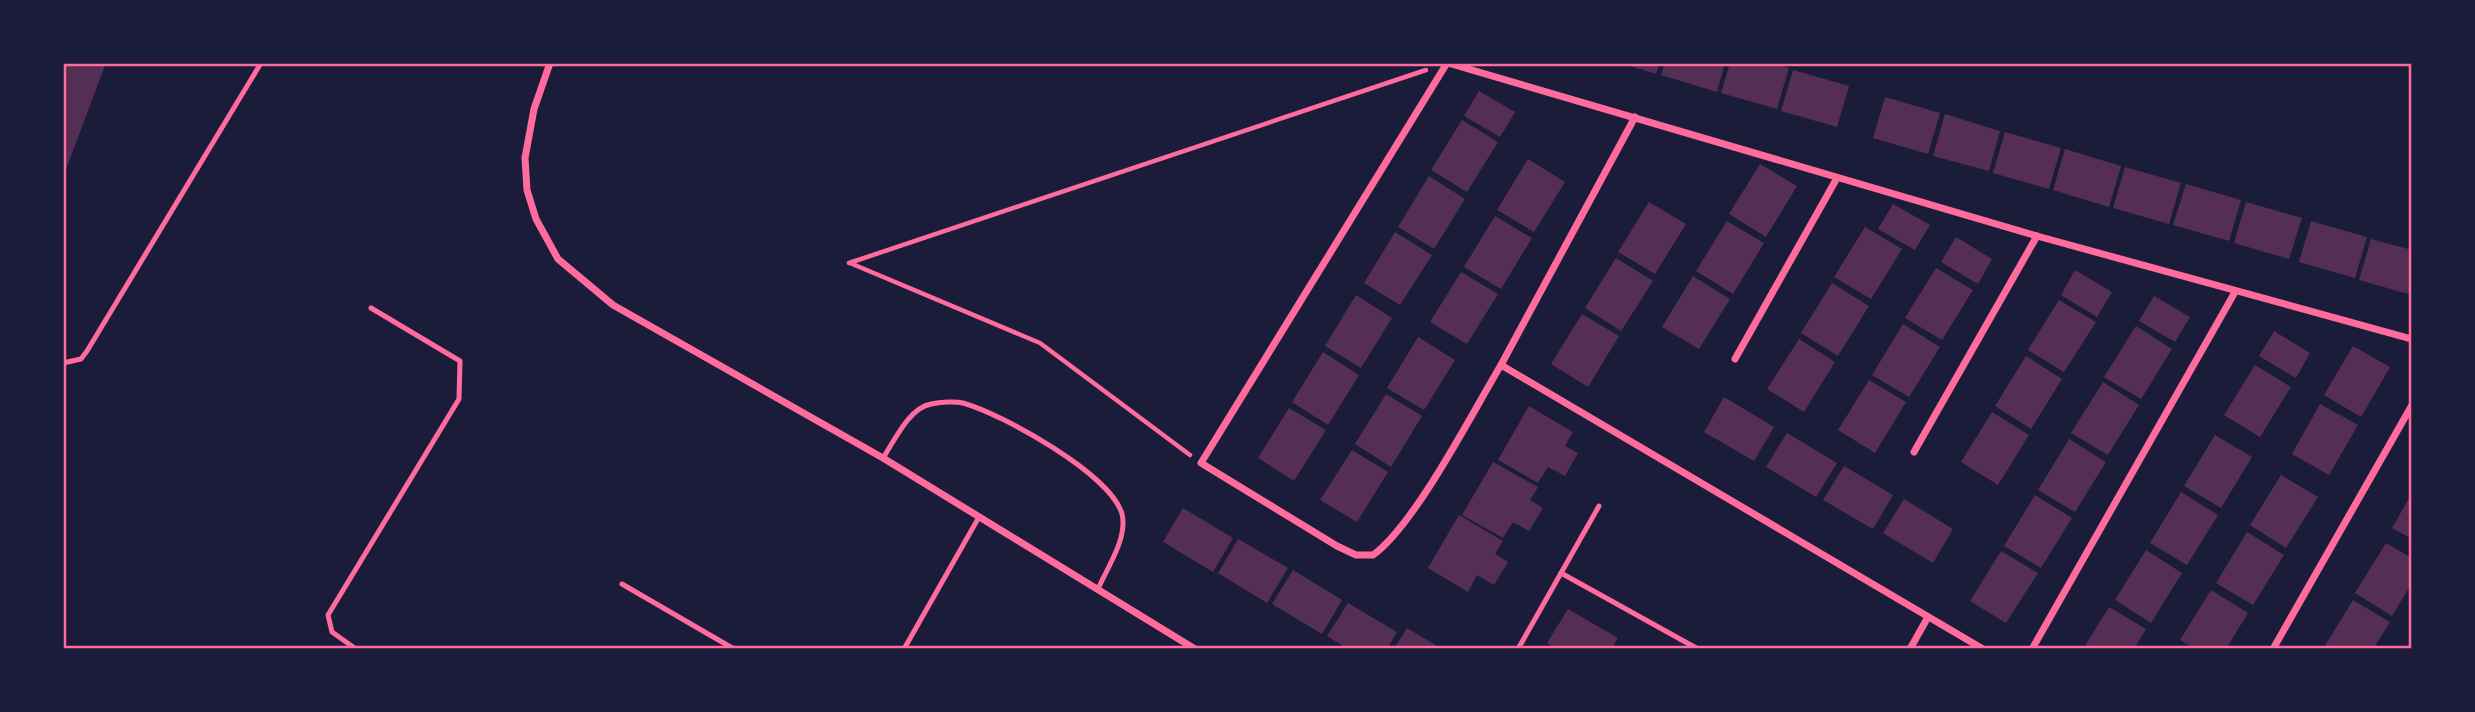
<svg xmlns="http://www.w3.org/2000/svg" width="2475" height="712" viewBox="0 0 2475 712" font-family="'Noto Sans',sans-serif">
<rect width="100%" height="100%" fill="#1b1b3a"/>
<g fill="#542f53">
<path d="M63,63H106L63,177Z"/>
<path d="M1621,63H1660L1656,74Z"/>
<path d="M1665,63H1725L1717,92L1661,75Z"/>
<path d="M1730,63H1771L1789,68L1777,109L1721,93Z"/>
<path d="M1793,70L1849,86L1837,127L1781,111Z"/>
<path d="M1479,91L1515,112L1500,137L1464,116Z"/>
<path d="M1885,97L1940,113L1928,154L1873,138Z"/>
<path d="M1945,114L2000,131L1989,171L1933,156Z"/>
<path d="M1462,120L1498,142L1467,192L1431,170Z"/>
<path d="M2005,132L2061,148L2049,189L1993,173Z"/>
<path d="M2065,149L2121,166L2109,207L2053,190Z"/>
<path d="M1528,159L1565,182L1534,232L1497,210Z"/>
<path d="M1760,164L1797,186L1766,237L1729,214Z"/>
<path d="M2125,167L2181,183L2169,224L2113,208Z"/>
<path d="M1429,176L1465,199L1434,249L1398,227Z"/>
<path d="M2186,184L2241,200L2229,241L2173,225Z"/>
<path d="M1649,202L1686,224L1655,274L1618,252Z"/>
<path d="M2246,202L2302,218L2289,259L2234,243Z"/>
<path d="M1893,204L1930,225L1915,250L1878,229Z"/>
<path d="M1495,216L1532,238L1501,289L1464,267Z"/>
<path d="M1727,221L1764,243L1733,294L1696,271Z"/>
<path d="M2311,221L2367,237L2355,278L2299,262Z"/>
<path d="M1865,227L1902,249L1871,299L1834,277Z"/>
<path d="M1395,232L1432,255L1400,305L1364,283Z"/>
<path d="M1956,237L1992,259L1978,284L1941,262Z"/>
<path d="M2371,239L2412,250V295L2359,280Z"/>
<path d="M1616,258L1653,281L1621,331L1585,308Z"/>
<path d="M1936,268L1973,290L1942,340L1905,318Z"/>
<path d="M2075,270L2112,292L2097,317L2061,295Z"/>
<path d="M1461,272L1498,294L1467,344L1430,322Z"/>
<path d="M1693,276L1730,299L1699,349L1662,327Z"/>
<path d="M1832,283L1869,306L1838,356L1801,333Z"/>
<path d="M1356,295L1392,318L1361,368L1325,346Z"/>
<path d="M2154,296L2190,317L2175,342L2139,321Z"/>
<path d="M2059,300L2096,322L2064,372L2028,350Z"/>
<path d="M1582,314L1619,336L1588,387L1551,364Z"/>
<path d="M1903,324L1940,347L1909,397L1872,375Z"/>
<path d="M2136,326L2172,349L2141,399L2104,377Z"/>
<path d="M2274,331L2310,353L2296,378L2259,356Z"/>
<path d="M1418,337L1455,360L1424,410L1387,388Z"/>
<path d="M1799,339L1835,362L1804,412L1767,389Z"/>
<path d="M2353,346L2390,367L2361,417L2324,395Z"/>
<path d="M1323,352L1359,375L1328,425L1292,402Z"/>
<path d="M2026,356L2062,379L2031,429L1995,406Z"/>
<path d="M2255,365L2291,387L2260,437L2224,415Z"/>
<path d="M1869,380L1906,402L1875,453L1838,430Z"/>
<path d="M2103,382L2139,405L2108,455L2071,433Z"/>
<path d="M1386,394L1422,416L1391,467L1355,444Z"/>
<path d="M1724,397L1774,427L1754,461L1704,432Z"/>
<path d="M2320,404L2358,425L2329,475L2292,454Z"/>
<path d="M1529,406L1573,432L1565,446L1578,453L1565,476L1548,467L1538,483L1498,460Z"/>
<path d="M1289,408L1326,430L1294,481L1258,458Z"/>
<path d="M1992,412L2029,435L1998,485L1961,462Z"/>
<path d="M1787,433L1837,463L1816,497L1766,467Z"/>
<path d="M2215,435L2252,457L2221,508L2184,486Z"/>
<path d="M2069,439L2106,462L2075,512L2038,490Z"/>
<path d="M1352,450L1388,472L1357,522L1320,500Z"/>
<path d="M1493,462L1538,487L1530,500L1543,508L1529,531L1513,522L1503,538L1462,515Z"/>
<path d="M1844,466L1893,495L1873,529L1823,500Z"/>
<path d="M2281,475L2318,497L2286,548L2250,525Z"/>
<path d="M2181,492L2218,515L2187,565L2150,543Z"/>
<path d="M2412,493V539L2392,528Z"/>
<path d="M2035,495L2072,518L2041,568L2004,546Z"/>
<path d="M1904,499L1953,529L1933,563L1883,533Z"/>
<path d="M1183,508L1233,538L1213,572L1163,542Z"/>
<path d="M1459,515L1503,541L1495,554L1508,562L1494,585L1477,575L1468,592L1428,568Z"/>
<path d="M2247,532L2284,555L2253,605L2216,583Z"/>
<path d="M1238,539L1288,568L1267,603L1218,573Z"/>
<path d="M2386,543L2412,558V583L2392,616L2355,593Z"/>
<path d="M2146,550L2182,573L2151,623L2115,600Z"/>
<path d="M2001,551L2038,573L2006,623L1970,601Z"/>
<path d="M1293,570L1342,600L1322,634L1272,604Z"/>
<path d="M2211,590L2248,613L2226,649H2195L2180,640Z"/>
<path d="M2353,600L2390,622L2373,649H2323Z"/>
<path d="M1348,603L1397,632L1387,649H1348L1327,636Z"/>
<path d="M2109,607L2146,629L2134,649H2083Z"/>
<path d="M1568,609L1618,638L1611,649H1558L1547,643Z"/>
<path d="M1407,628L1442,649H1394Z"/>
</g>
<g fill="none" stroke-linecap="round" stroke-linejoin="round">
<g stroke="#ff6b9d" stroke-width="4.5">
<path d="M849,263L1426,70"/>
<path d="M850,263L1040,343L1190,455"/>
</g>
<g stroke="#ff6b9d" stroke-width="5">
<path d="M63,363L81,359L87,351L261,63"/>
<path d="M883,458C895,440 909,408 931,404C940,402 955,401 963,403C1002,414 1111,474 1122,514C1128,538 1107,568 1098,589"/>
<path d="M1561,573L1698,649"/>
<path d="M622,584L734,649"/>
<path d="M356,649L332,632L328,615L459,399L460,361L371,308"/>
<path d="M904,649L979,517"/>
<path d="M1518,649L1599,506"/>
</g>
<g stroke="#ff6b9d" stroke-width="7">
<path d="M550,63L534,109L525,158L527,190L536,219L558,259L613,305L883,458L1195,649"/>
<path d="M1447,63L1201,463L1337,546L1356,555H1373C1415,525 1472,413 1501,365"/>
<path d="M1448,63L2037,236L2412,339"/>
<path d="M1635,117L1501,365L1983,649"/>
<path d="M1735,359L1837,178"/>
<path d="M1914,452L2037,236"/>
<path d="M1910,649L1928,617"/>
<path d="M2032,649L2235,292"/>
<path d="M2273,649L2412,405"/>
</g>
</g>
<rect width="2475" height="712" fill="none" stroke="#1b1b3a" stroke-width="130"/>
<rect x="65" y="65" width="2345" height="582" fill="none" stroke="#ff6b9d" stroke-width="2.5"/>
</svg>
